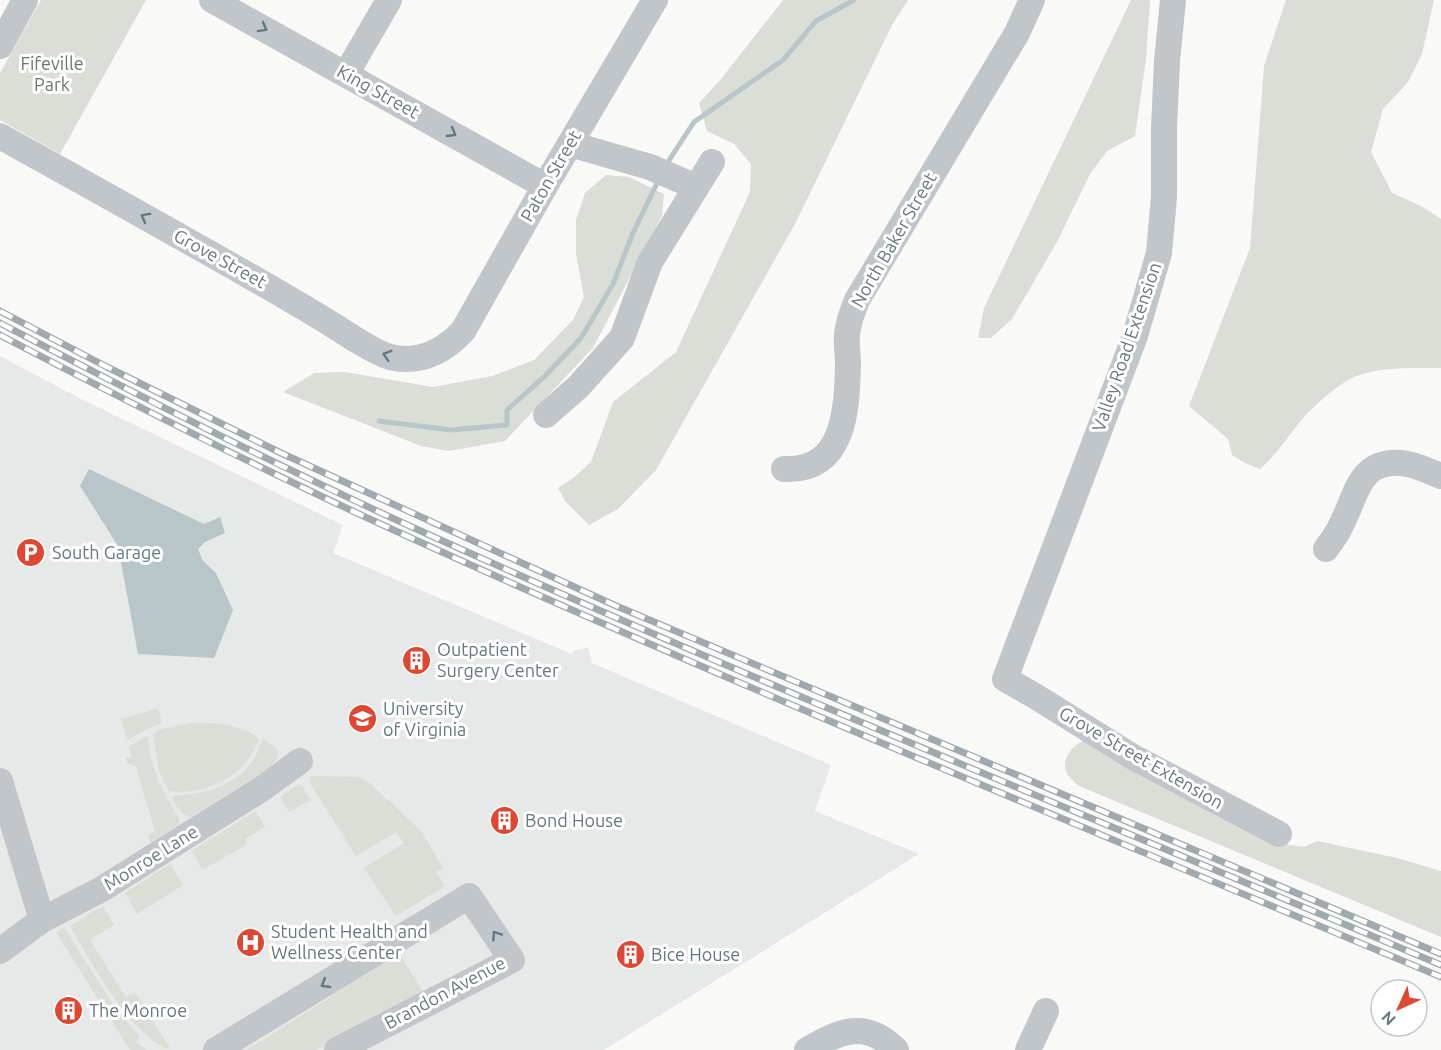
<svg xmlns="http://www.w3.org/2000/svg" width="1441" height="1050" viewBox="0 0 1441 1050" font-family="Ubuntu,sans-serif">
<rect width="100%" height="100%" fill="#f9f9f7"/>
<path fill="#e7e9e8" d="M0,356L83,400L343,525L333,553L572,654L573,651L588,647L592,663L831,765L815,811L919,854L604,1050H0Z"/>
<g fill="#daded6">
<path d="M41,0H146L60,154L0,120V73Z"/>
<path d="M783,0H908L892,25L796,222L656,470L618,509L589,525L565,501L558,488L572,479L591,462L613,402L676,352L750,192L751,164L734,144L707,131L699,103L721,79Z"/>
<path d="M1131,0H1150L1146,59L1135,136L1107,151L1090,174L1057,242L1012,319L991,338H978L984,308Z"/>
<path d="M1286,0H1434L1422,54L1408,82L1383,109L1371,152L1392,193L1421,206L1441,219V368C1416,368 1373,366 1350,379C1334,388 1317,403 1304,417C1289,434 1278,454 1260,469L1245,463L1232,455L1228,439L1189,406L1250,248L1264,66Z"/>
<path d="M606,175L629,177L664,194L662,216L593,348L505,441L449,451L421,446L283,392L314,373L345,372L433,387L492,376L534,360L573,320L584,297L576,253V220L585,193Z"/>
<path d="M158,708L162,723L139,733L127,741L121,719Z"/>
<path d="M190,723C211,722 243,724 259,739C246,776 207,796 169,791L159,771L153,735L158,730Z"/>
<path d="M144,737H148C152,773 162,790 180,820L178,825L151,842L148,835L155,831L136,767L127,763L126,758L131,757L129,747Z"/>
<path d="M263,739L275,747L279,755L272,766L191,817C182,816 174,805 172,796C204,794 236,787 255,757C258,751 260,745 263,739Z"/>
<path d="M1085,740L1283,844L1304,847L1317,841L1397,858L1441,871V937L1079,786C1074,781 1068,777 1066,771C1061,758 1074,744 1085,740Z"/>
<path d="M316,776L359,777L370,783L422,832L443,868L436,872L445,886L396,916L364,868L404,843L396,832L356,856L310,783V777Z"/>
<path d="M299,784L302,786L311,800L289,812L280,797Z"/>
<path d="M256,811L265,827L245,839L247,844L203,870L191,851Z"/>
<path d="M170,864L183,885L137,914L125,893Z"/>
<path d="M103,906L114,925L90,940L126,997L135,992L171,1050C130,1037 91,961 70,926Z"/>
<path d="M64,928L114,1006L140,1037L136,1042L146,1050H130L56,932Z"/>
<path d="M399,953L425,995L316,1050H247Z"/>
</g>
<path fill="#b8c6c9" d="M89,469L204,524L220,517L225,533L205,542L198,549L203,561L216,573L233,610L214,658L138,654L118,546L80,486Z"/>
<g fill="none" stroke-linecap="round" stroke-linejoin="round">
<g stroke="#b8c6c9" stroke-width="5">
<path d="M666,165L694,122L783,60L816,21L854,0"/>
<path d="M379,421L451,430L507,425V410L545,376L581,338L613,284L633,233L659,179"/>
</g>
<g stroke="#c0c6c9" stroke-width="26">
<path d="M212,0L545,186"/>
<path d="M1173,0L1167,61L1164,128V197L1159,253L1135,336L1005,679L1035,696L1133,757L1279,834"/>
<path d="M0,46L25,0"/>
<path d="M346,74L389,0"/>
<path d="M0,136C97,190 195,244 291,300C312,312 333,325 353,338C365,345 377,353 390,357C419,364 443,352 463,331L545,186L655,0"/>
<path d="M570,144L650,167L696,187"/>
<path d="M546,415L578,387L622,338L650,262L712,162"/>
<path d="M784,469C845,472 847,409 848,363C848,354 846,344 847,335C848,323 852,312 857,300L1017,33L1032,0"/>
<path d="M1326,549C1332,541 1339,531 1343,521C1357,494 1359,460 1401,463C1415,464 1428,471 1441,476"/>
<path d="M0,781L42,920"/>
<path d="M0,951L42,920L102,889L263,788L300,761"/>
<path d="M216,1050L469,896L512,960L337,1050"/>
<path d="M807,1050C840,1031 865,1019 896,1050"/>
<path d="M1028,1050L1046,1011"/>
</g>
<defs>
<g id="rail">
<path d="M0,311L107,367L281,453L614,605L1441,954"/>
<path d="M0,323C143,398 287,471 434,537C766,687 1105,822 1441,965"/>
<path d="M0,335C138,407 278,478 420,542C757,695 1100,833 1441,977"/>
</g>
</defs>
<use href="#rail" stroke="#a0a9ad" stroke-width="7"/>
<use href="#rail" stroke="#fff" stroke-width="4.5" stroke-dasharray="14" stroke-linecap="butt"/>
</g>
<defs><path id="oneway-chevron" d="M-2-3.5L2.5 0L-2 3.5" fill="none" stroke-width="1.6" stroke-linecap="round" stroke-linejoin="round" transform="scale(1.5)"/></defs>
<g stroke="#657881">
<use href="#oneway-chevron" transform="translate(263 28) rotate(29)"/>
<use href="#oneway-chevron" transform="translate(452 133) rotate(30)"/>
<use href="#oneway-chevron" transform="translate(145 217) rotate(-151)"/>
<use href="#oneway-chevron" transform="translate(387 355) rotate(-163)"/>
<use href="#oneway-chevron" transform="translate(496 935) rotate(-124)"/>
<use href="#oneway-chevron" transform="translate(325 984) rotate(149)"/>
</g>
<defs>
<symbol id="parking-disc" viewBox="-11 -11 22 22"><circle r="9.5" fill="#de4832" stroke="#fff"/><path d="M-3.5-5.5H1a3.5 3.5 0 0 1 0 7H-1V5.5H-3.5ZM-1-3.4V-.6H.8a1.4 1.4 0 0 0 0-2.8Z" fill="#fff"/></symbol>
<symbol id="building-disc" viewBox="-11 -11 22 22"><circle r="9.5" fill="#de4832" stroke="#fff"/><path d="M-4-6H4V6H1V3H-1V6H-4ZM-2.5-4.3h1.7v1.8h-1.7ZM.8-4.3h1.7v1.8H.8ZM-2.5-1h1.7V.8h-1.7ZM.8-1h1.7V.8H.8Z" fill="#fff"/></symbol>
<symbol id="university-disc" viewBox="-11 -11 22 22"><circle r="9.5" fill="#de4832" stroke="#fff"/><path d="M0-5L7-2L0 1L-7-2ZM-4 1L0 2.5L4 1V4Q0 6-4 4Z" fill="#fff"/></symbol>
<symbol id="hospital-disc" viewBox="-11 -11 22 22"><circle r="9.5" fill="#de4832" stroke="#fff"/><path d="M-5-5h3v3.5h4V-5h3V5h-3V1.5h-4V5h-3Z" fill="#fff"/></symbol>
</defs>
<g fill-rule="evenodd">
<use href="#parking-disc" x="14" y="536" width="33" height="33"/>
<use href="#building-disc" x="400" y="644" width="33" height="33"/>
<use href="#university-disc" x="346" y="702" width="33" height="33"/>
<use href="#building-disc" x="488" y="804" width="33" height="33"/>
<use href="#hospital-disc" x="234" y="926" width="33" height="33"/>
<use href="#building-disc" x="614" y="938" width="33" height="33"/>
<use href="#building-disc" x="52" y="994" width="33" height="33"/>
</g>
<g text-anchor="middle" stroke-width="6" stroke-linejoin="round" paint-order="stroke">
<g font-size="18" fill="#6a7964" stroke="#fff">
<text x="52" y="70">Fifeville<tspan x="52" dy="21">Park</tspan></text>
</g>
<g font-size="18" fill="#657881" stroke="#fff">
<text transform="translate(378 92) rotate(29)" y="6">King Street</text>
<text transform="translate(551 176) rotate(-60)" y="6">Paton Street</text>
<text transform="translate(894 240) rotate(-60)" y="6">North Baker Street</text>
<text transform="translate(220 259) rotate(29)" y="6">Grove Street</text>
<text transform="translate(1127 347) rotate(-71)" y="6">Valley Road Extension</text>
<text transform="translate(1141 758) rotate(30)" y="6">Grove Street Extension</text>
<text transform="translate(151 858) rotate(-32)" y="6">Monroe Lane</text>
<text transform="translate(445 993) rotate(-28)" y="6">Brandon Avenue</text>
</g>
<g font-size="18" fill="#657881" stroke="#fff" text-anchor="start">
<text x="52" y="559">South Garage</text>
<text x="437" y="656">Outpatient<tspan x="437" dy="21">Surgery Center</tspan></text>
<text x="383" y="715">University<tspan x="383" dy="21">of Virginia</tspan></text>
<text x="525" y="827">Bond House</text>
<text x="271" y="938">Student Health and<tspan x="271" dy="21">Wellness Center</tspan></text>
<text x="651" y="961">Bice House</text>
<text x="89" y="1017">The Monroe</text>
</g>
</g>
<g transform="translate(1399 1008) rotate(225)"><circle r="28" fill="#ffffff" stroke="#c1c9cd" stroke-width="1.5"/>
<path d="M0-4.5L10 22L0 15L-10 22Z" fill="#de4832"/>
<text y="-9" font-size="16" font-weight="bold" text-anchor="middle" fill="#657881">N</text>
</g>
</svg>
